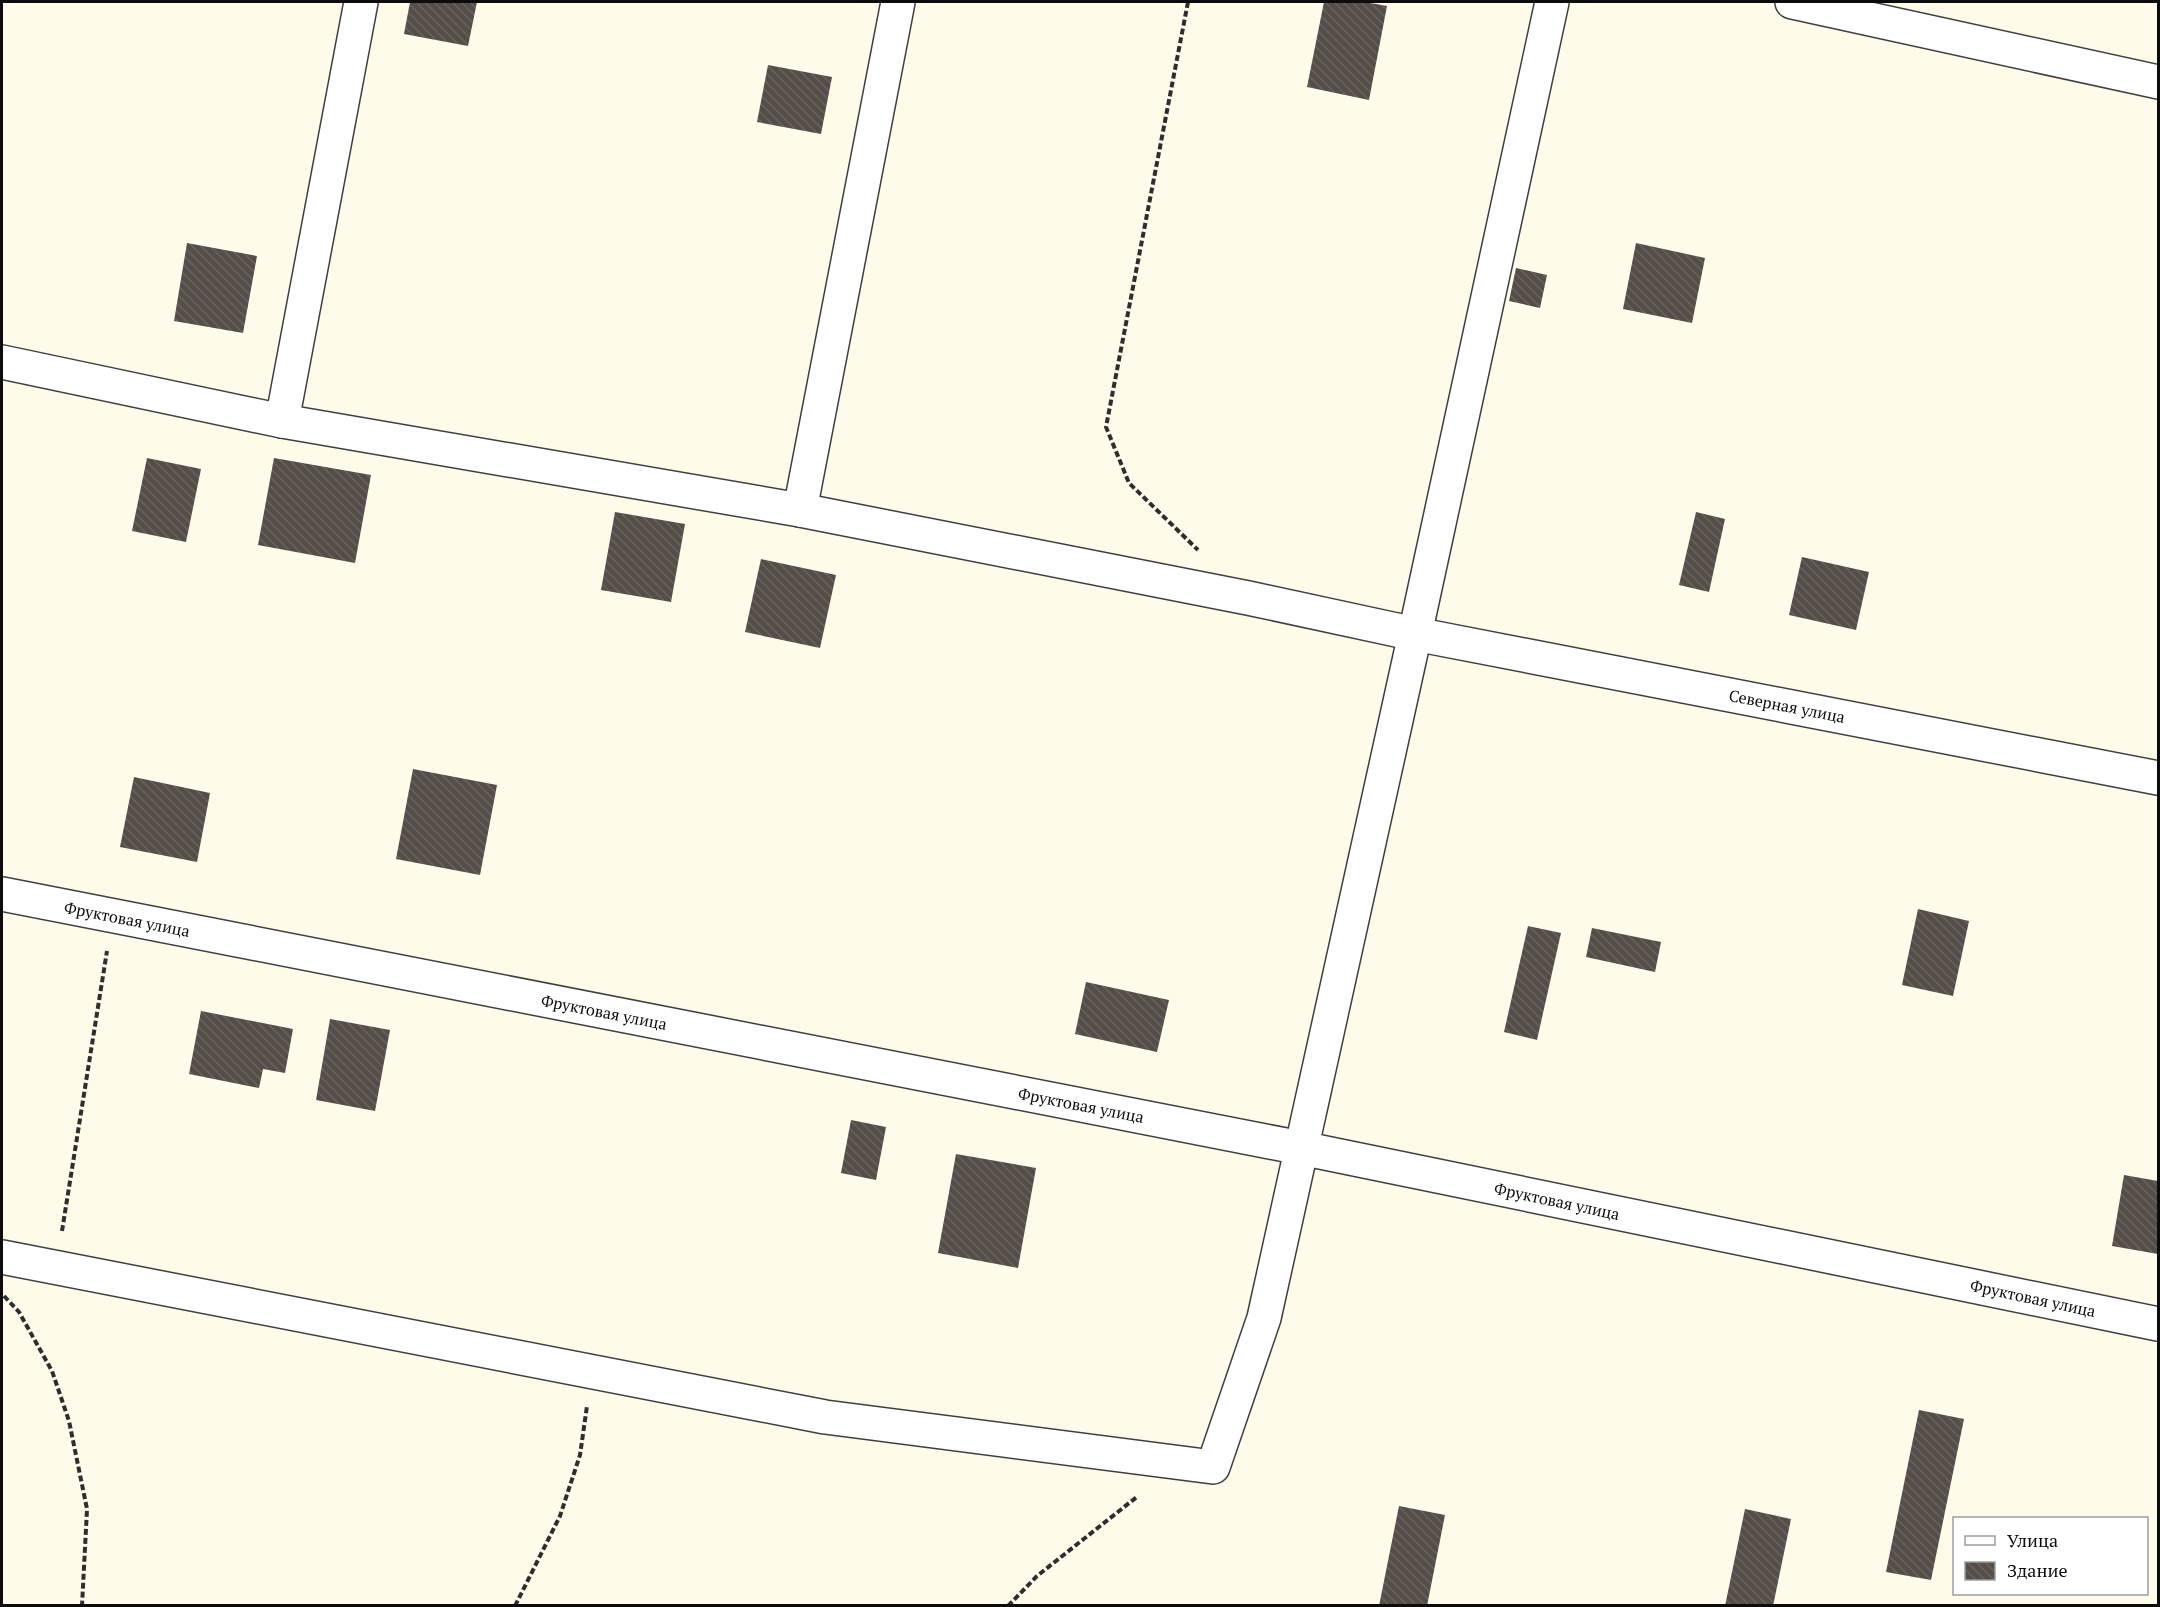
<svg xmlns="http://www.w3.org/2000/svg" width="2160" height="1607" viewBox="0 0 2160 1607" font-family="'PT Serif',serif">
<defs>
<pattern id="building-back-hatch" width="6" height="6" patternUnits="userSpaceOnUse" patternTransform="scale(1.5)"><rect width="6" height="6" fill="#554d48"/><path d="M-1 5l2 2M0 0l6 6M5-1l2 2" fill="none" stroke="#68625e"/></pattern>
</defs>
<rect width="100%" height="100%" fill="#fffbeb"/>
<g fill="url(#building-back-hatch)">
<path d="M410,2H477L468,46L404,34Z"/>
<path d="M1324,2H1365L1387,6L1369,100L1307,87Z"/>
<path d="M768,65L832,77L821,134L757,122Z"/>
<path d="M187,243L257,256L243,333L174,321Z"/>
<path d="M1636,243L1705,258L1692,323L1623,309Z"/>
<path d="M1516,268L1547,275L1540,308L1509,301Z"/>
<path d="M147,458L201,469L186,542L132,531Z"/>
<path d="M274,458L371,475L355,563L258,545Z"/>
<path d="M615,512L685,524L671,602L601,590Z"/>
<path d="M1696,512L1725,519L1709,592L1679,585Z"/>
<path d="M1802,557L1869,572L1856,630L1789,615Z"/>
<path d="M761,559L836,575L820,648L745,632Z"/>
<path d="M413,769L497,785L480,875L396,859Z"/>
<path d="M134,777L210,793L197,862L120,847Z"/>
<path d="M1918,909L1969,921L1953,996L1902,985Z"/>
<path d="M1528,926L1561,933L1537,1040L1504,1032Z"/>
<path d="M1592,928L1661,942L1655,972L1586,957Z"/>
<path d="M1086,982L1169,1000L1157,1052L1075,1034Z"/>
<path d="M201,1011L293,1029L285,1073L263,1069L259,1088L189,1074Z"/>
<path d="M330,1019L390,1030L375,1111L316,1100Z"/>
<path d="M851,1120L886,1127L876,1180L841,1173Z"/>
<path d="M956,1154L1036,1168L1018,1268L938,1253Z"/>
<path d="M2124,1175L2158,1181V1254L2112,1246Z"/>
<path d="M1919,1410L1964,1419L1931,1580L1886,1572Z"/>
<path d="M1399,1506L1445,1515L1427,1606H1379Z"/>
<path d="M1745,1509L1791,1519L1773,1606H1725Z"/>
</g>
<g fill="none" stroke-linecap="round" stroke-linejoin="round">
<defs>
<g id="minor">
<path d="M1792,2L2158,82"/>
<path d="M2,362L282,421L800,510L1248,598L1415,634L2158,778"/>
<path d="M282,421L361,2"/>
<path d="M800,510L898,2"/>
<path d="M2,894L1301,1148L2158,1324"/>
<path d="M2,1257L825,1417L1213,1467L1264,1318L1415,634L1552,2"/>
</g>
</defs>
<use href="#minor" stroke="#3f3f3f" stroke-width="36"/>
<g stroke="#2e2e2e" stroke-width="4" stroke-dasharray="6 3" stroke-linecap="butt">
<path d="M1188,2L1106,427L1129,483L1198,550"/>
<path d="M62,1231L107,951"/>
<path d="M4,1296L19,1312L52,1371L69,1421L87,1509L82,1606"/>
<path d="M515,1606L560,1516L580,1455L587,1406"/>
<path d="M1008,1606L1037,1576L1138,1496"/>
</g>
<use href="#minor" stroke="#fff" stroke-width="33"/>
</g>
<g text-anchor="middle" stroke-width="6" stroke-linejoin="round" paint-order="stroke">
<g font-size="16" fill="#0c0c0c" stroke="#fff">
<text transform="translate(1787 706) rotate(11)" y="6">Северная улица</text>
<text transform="translate(127 919) rotate(11)" y="6">Фруктовая улица</text>
<text transform="translate(604 1012) rotate(11)" y="6">Фруктовая улица</text>
<text transform="translate(1081 1105) rotate(11)" y="6">Фруктовая улица</text>
<text transform="translate(1557 1201) rotate(12)" y="6">Фруктовая улица</text>
<text transform="translate(2033 1298) rotate(12)" y="6">Фруктовая улица</text>
</g>
</g>
<rect width="2160" height="1607" fill="none" stroke="#0c0c0c" stroke-width="6"/>
<rect x="1953" y="1517" width="195" height="78" fill="#ffffff" stroke="#9e9e9e" stroke-width="1.5"/>
<rect x="1965" y="1536" width="30" height="9" fill="#ffffff" stroke="#9e9e9e" stroke-width="1.5"/>
<text x="2007" y="1547" font-size="18" fill="#0c0c0c">Улица</text>
<rect x="1965" y="1562" width="30" height="18" fill="url(#building-back-hatch)" stroke="#9e9e9e" stroke-width="1.5"/>
<text x="2007" y="1577" font-size="18" fill="#0c0c0c">Здание</text>
</svg>
